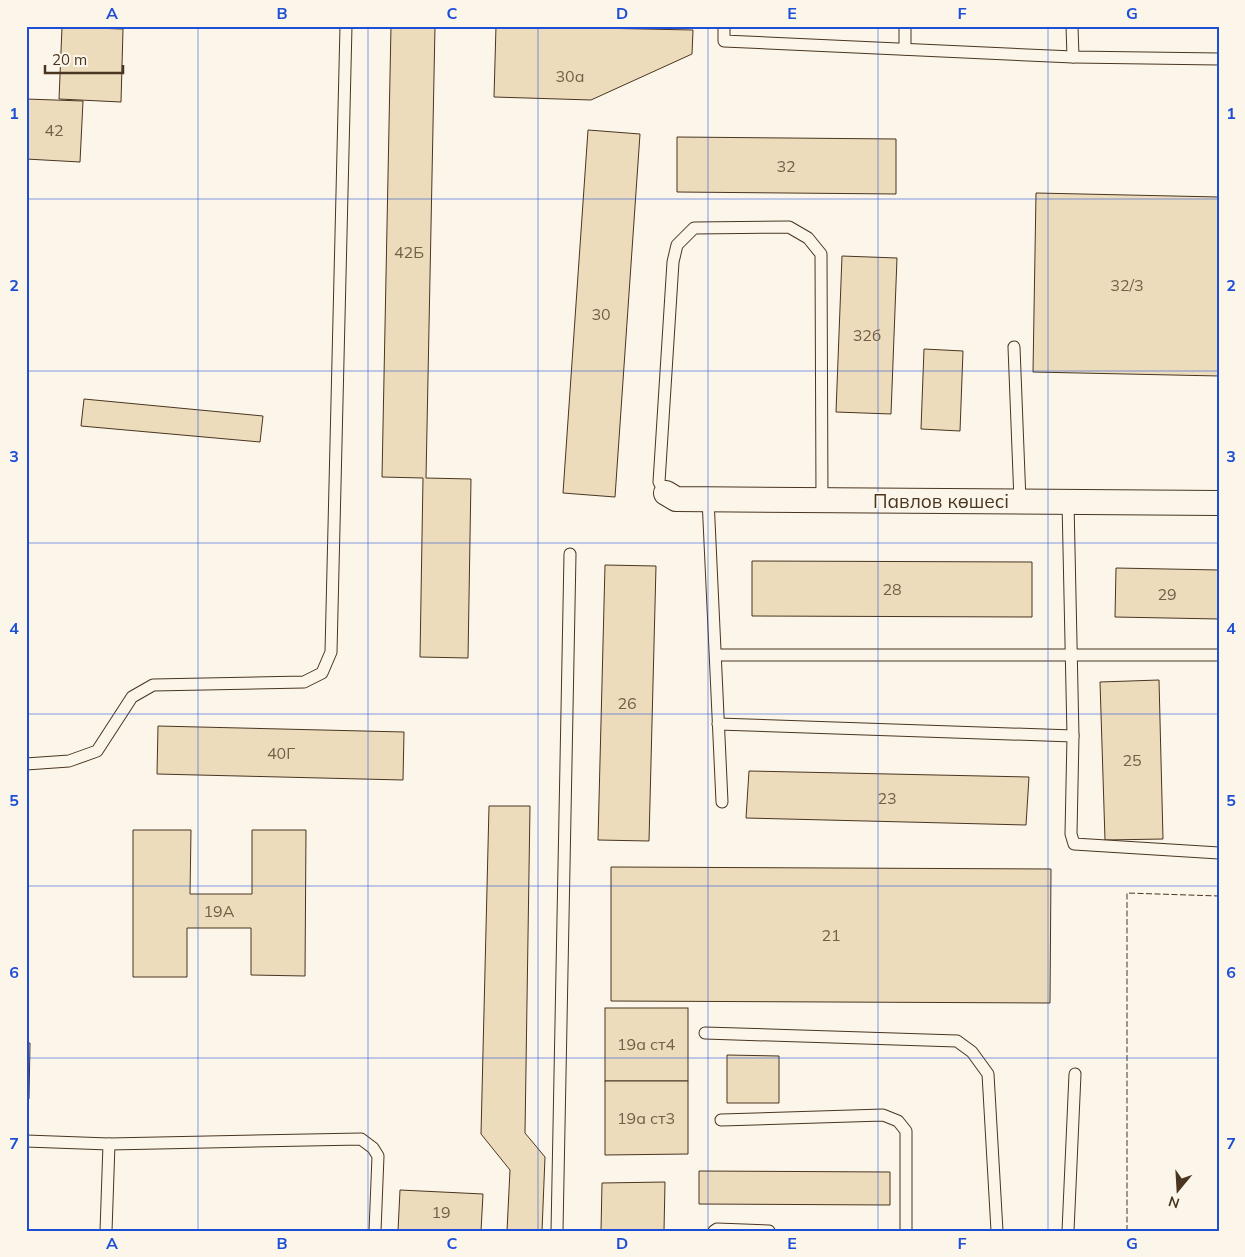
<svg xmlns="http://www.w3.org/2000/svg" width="1245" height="1257" viewBox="0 0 1245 1257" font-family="Mulish,sans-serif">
<rect width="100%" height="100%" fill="#fbf6e9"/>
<g fill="#ecdcbc" stroke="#4a3520">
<path d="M391,26H435L426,478L471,479L468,658L420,657L423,478L382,477Z"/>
<path d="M496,26L693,30L692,54L591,100L494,97Z"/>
<path d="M62,27L123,29L121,102L59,99Z"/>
<path d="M26,99L83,101L80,162L26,159Z"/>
<path d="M588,130L640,134L615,497L563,493Z"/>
<path d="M677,137L896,139V194L677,192Z"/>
<path d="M1036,193L1219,197V376L1033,372Z"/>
<path d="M842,256L897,258L891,414L836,412Z"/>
<path d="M924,349L963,351L960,431L921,429Z"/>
<path d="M84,399L263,416L260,442L81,426Z"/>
<path d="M752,561L1032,562V617L752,616Z"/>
<path d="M605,565L656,566L649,841L598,840Z"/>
<path d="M1116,568L1219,570V619L1115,617Z"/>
<path d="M1159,680L1163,839L1105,840L1100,682Z"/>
<path d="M158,726L404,732L403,780L157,774Z"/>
<path d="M749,771L1029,777L1026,825L746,818Z"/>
<path d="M489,806H530L525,1133L545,1157L542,1231H507L510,1170L481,1134Z"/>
<path d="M133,830H191L190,894H252V830H306L305,976L251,975V928H187V977H133Z"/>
<path d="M611,867L1051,869L1050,1003L611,1001Z"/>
<rect x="605" y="1008" width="83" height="73"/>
<path d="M26,1043H30L29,1099H26Z"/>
<path d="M727,1055L779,1056V1103H727Z"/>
<path d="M605,1081H688V1154L605,1155Z"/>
<path d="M699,1171L890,1172V1205L699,1204Z"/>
<path d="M665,1182L664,1231H601L602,1183Z"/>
<path d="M400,1190L483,1194L481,1231H398Z"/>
</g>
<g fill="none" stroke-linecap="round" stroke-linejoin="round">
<defs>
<g id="lane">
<path d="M724,26V41L1073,57L1219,59"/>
<path d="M1072,26L1073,57"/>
<path d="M905,49V26"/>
<path d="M1014,347L1020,501"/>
<path d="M666,493L659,482L673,262L677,245L694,228L789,227L808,238L821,254L822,500"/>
<path d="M708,499L722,802"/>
<path d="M1068,502L1073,736L1071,834L1074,844L1219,853"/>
<path d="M717,655H1219"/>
<path d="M718,724L1073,736"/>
<path d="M26,764L69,761L97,751L132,697L153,685L304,682L322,673L331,652L346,26"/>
<path d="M705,1033L957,1041L972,1052L988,1074L997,1231"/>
<path d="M721,1120L883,1115L898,1121L906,1131V1231"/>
<path d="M26,1141L109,1144L361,1139L373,1148L378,1156L375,1231"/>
<path d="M106,1231L109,1144"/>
<path d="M557,1231L570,554"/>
<path d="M714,1231L717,1229L769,1231"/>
<path d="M1068,1231L1075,1074"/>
</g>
<path id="street" d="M666,493L676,499L1219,503"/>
</defs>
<use href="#lane" stroke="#4a3520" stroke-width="13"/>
<use href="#street" stroke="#4a3520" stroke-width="26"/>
<use href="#lane" stroke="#fbf6e9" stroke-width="11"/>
<use href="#street" stroke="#fbf6e9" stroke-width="24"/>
<path stroke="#4a3520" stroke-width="1" stroke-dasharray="6 2.5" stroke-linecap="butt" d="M1127,1231V893L1219,896"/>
</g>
<path fill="none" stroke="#1d4ed8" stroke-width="1" stroke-opacity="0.55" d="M198,26V1231M368,26V1231M538,26V1231M708,26V1231M878,26V1231M1048,26V1231M26,199H1219M26,371H1219M26,543H1219M26,714H1219M26,886H1219M26,1058H1219"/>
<g text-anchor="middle" stroke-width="4" stroke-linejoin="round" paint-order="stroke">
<g font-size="16" fill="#725f47">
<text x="570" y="82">30а</text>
<text x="54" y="136">42</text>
<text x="786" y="172">32</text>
<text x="409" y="258">42Б</text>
<text x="1127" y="291">32/3</text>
<text x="601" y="320">30</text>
<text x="867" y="341">32б</text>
<text x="892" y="595">28</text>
<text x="1167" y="600">29</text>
<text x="627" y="709">26</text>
<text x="281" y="759">40Г</text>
<text x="1132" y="766">25</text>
<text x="887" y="804">23</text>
<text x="219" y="917">19А</text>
<text x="831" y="941">21</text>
<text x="646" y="1050">19а ст4</text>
<text x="646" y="1124">19а ст3</text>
<text x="441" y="1218">19</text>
</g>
<g font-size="19" fill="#4a3520" stroke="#fbf6e9">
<text x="941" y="508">Павлов көшесі</text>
</g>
</g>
<rect width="1245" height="1257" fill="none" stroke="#fbf6e9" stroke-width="55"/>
<g transform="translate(1178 1190) rotate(198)" stroke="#fbf6e9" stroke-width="4" paint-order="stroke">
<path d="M0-4L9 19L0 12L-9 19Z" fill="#4a3520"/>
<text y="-8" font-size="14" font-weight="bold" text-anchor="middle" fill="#4a3520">N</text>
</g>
<path d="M45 65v8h78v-8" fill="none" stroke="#4a3520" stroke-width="2.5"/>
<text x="52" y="65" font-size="15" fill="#4a3520" stroke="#fbf6e9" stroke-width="4" paint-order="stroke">20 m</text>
<rect x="28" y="28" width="1190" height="1202" fill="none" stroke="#1d4ed8" stroke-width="2"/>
<g font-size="16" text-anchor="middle" font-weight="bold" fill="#1d4ed8">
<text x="112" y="19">A</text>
<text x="282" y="19">B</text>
<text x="452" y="19">C</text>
<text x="622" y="19">D</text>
<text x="792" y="19">E</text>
<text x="962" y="19">F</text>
<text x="1132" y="19">G</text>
<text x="14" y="119">1</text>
<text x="1231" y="119">1</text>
<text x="14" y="291">2</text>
<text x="1231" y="291">2</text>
<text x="14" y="462">3</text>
<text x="1231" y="462">3</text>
<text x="14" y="634">4</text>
<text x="1231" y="634">4</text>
<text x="14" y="806">5</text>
<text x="1231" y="806">5</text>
<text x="14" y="978">6</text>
<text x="1231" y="978">6</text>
<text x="14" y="1149">7</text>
<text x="1231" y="1149">7</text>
<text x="112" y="1249">A</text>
<text x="282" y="1249">B</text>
<text x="452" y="1249">C</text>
<text x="622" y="1249">D</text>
<text x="792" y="1249">E</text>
<text x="962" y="1249">F</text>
<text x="1132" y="1249">G</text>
</g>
</svg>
